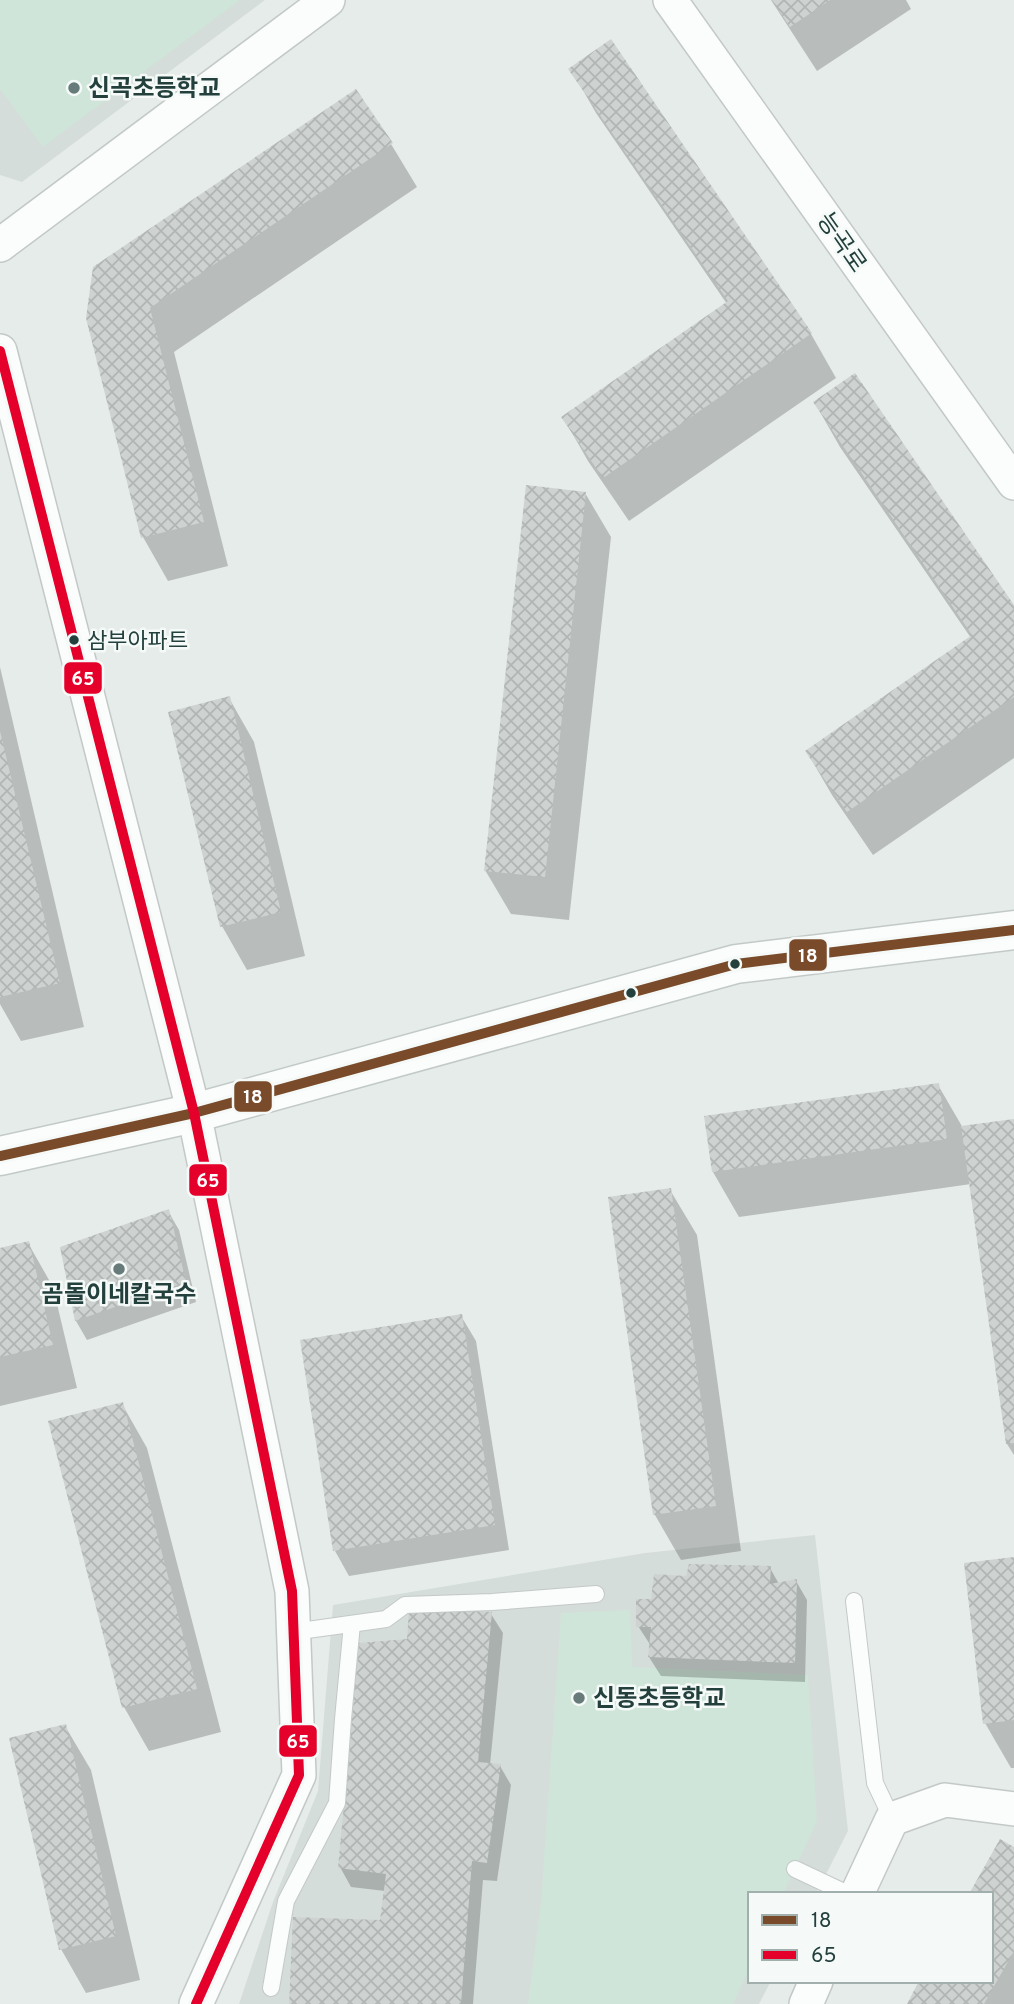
<svg xmlns="http://www.w3.org/2000/svg" width="1014" height="2004" viewBox="0 0 1014 2004" font-family="Overpass,'Noto Sans KR',sans-serif">
<defs>
<pattern id="building-cross-hatch" width="8" height="8" patternUnits="userSpaceOnUse" patternTransform="scale(1.75)"><rect width="8" height="8" fill="#ced3d2"/><path d="M0 0l8 8M0 8l8-8" fill="none" stroke="#b1b6b5"/></pattern>
</defs>
<rect width="100%" height="100%" fill="#e6ecea"/>
<g fill="#d5ddda">
<path d="M0,0H265L22,182L0,175Z"/>
<path d="M815,1535L848,1831L816,1894H750V1981H771L759,2004H239L273,1902L318,1791L333,1605L645,1553Z"/>
</g>
<g fill="#cfe5d9">
<path d="M0,0H240L43,147L0,89Z"/>
<path d="M630,1610L632,1667L808,1675L817,1821L783,1894H750V1967L733,2004H528L541,1903L561,1613Z"/>
</g>
<g fill="#0003">
<path d="M771,0H906L911,9L817,71Z"/>
<path d="M610,42L811,334L836,378L629,521L588,461L563,417L727,304L596,113L571,69Z"/>
<path d="M391,144L417,187L174,352L228,566L168,581L143,537L88,318Z"/>
<path d="M815,403L1014,608V758L873,855L832,795L807,752L971,638L840,447Z"/>
<path d="M585,493L611,537L569,920L511,914L485,870Z"/>
<path d="M0,667L84,1027L21,1041L0,1004Z"/>
<path d="M229,698L254,742L305,956L247,970L222,926Z"/>
<path d="M938,1085L963,1128L1014,1121V1455L1007,1444L971,1184L739,1217L713,1172Z"/>
<path d="M670,1190L697,1235L741,1551L681,1560L655,1515L610,1198Z"/>
<path d="M168,1211L179,1230L196,1302L87,1340L76,1321L62,1248Z"/>
<path d="M28,1243L53,1287L77,1388L0,1406V1250Z"/>
<path d="M461,1316L476,1341L509,1550L349,1576L335,1551Z"/>
<path d="M122,1404L147,1448L221,1732L149,1751L124,1707Z"/>
<path d="M1014,1559V1768H1011L985,1723Z"/>
<path d="M770,1568L779,1584L796,1581L807,1600L805,1682L661,1676L649,1657L651,1646L638,1626L653,1601Z"/>
<path d="M491,1614L503,1633L490,1765L500,1766L511,1785L497,1881L483,1880L473,2004H291L381,1922L385,1891L351,1887L340,1867L408,1641Z"/>
<path d="M65,1726L91,1770L140,1980L86,1993L61,1949Z"/>
<path d="M1014,1849V2004H909L991,1981Z"/>
</g>
<g fill="url(#building-cross-hatch)">
<path d="M772,0H830L790,27Z"/>
<path d="M611,39L812,333L603,478L561,417L728,301L568,69Z"/>
<path d="M356,89L393,143L150,308L204,522L141,538L86,318L93,267Z"/>
<path d="M855,373L1014,605V697L847,812L805,751L972,635L813,402Z"/>
<path d="M526,485L586,492L545,877L484,871Z"/>
<path d="M230,696L281,912L220,927L168,712Z"/>
<path d="M0,731L60,983L0,997Z"/>
<path d="M939,1083L947,1139L712,1172L704,1116Z"/>
<path d="M1014,1119V1443L1006,1444L961,1126Z"/>
<path d="M671,1188L716,1506L653,1515L608,1197Z"/>
<path d="M169,1209L186,1282L75,1321L60,1247Z"/>
<path d="M29,1241L53,1345L0,1357V1248Z"/>
<path d="M462,1314L495,1525L333,1551L300,1340Z"/>
<path d="M123,1402L197,1689L122,1708L48,1421Z"/>
<path d="M1014,1557V1720L983,1724L964,1563Z"/>
<path d="M689,1564L771,1566L770,1584L797,1579L795,1663L648,1657L651,1627H636V1599H651L654,1574L686,1576Z"/>
<path d="M409,1607L492,1612L478,1762L501,1764L487,1863L472,1861L461,2004H289L293,1917L380,1920L386,1874L338,1868L359,1643L407,1639Z"/>
<path d="M66,1724L116,1936L59,1950L9,1738Z"/>
<path d="M1000,1839L1014,1847V1951L984,2004H907L919,1981H991V1894H969Z"/>
</g>
<g fill="none" stroke-linecap="round" stroke-linejoin="round">
<defs>
<g id="lane">
<path d="M854,1601L875,1783L892,1819"/>
<path d="M293,1632L386,1619L405,1605L492,1602L596,1594"/>
<path d="M795,1869L848,1894"/>
<path d="M271,1988L286,1901L337,1803L343,1719L352,1624"/>
</g>
<g id="street">
<path d="M670,0L1014,483"/>
<path d="M0,245L328,0"/>
<path d="M0,351L194,1113L292,1591L299,1775L196,2004"/>
<path d="M857,1894L892,1819L945,1800L1014,1809"/>
<path d="M806,2004L816,1981"/>
</g>
<path id="secondary" d="M0,1156L194,1113L736,964L1014,930"/>
</defs>
<use href="#lane" stroke="#c3c9c7" stroke-width="18"/>
<use href="#street" stroke="#c3c9c7" stroke-width="36"/>
<use href="#secondary" stroke="#c2cac8" stroke-width="41"/>
<use href="#lane" stroke="#fbfcfc" stroke-width="16"/>
<use href="#street" stroke="#fbfcfc" stroke-width="33"/>
<use href="#secondary" stroke="#fbfcfc" stroke-width="38"/>
<defs>
<path id="bus-1" d="M0,1156L194,1113L736,964L1014,930"/>
<path id="bus-2" d="M0,351L194,1113L292,1591L299,1775L196,2004"/>
</defs>
<use href="#bus-1" stroke="#f5faf8" stroke-width="16"/>
<use href="#bus-2" stroke="#f5faf8" stroke-width="16"/>
<use href="#bus-1" stroke="#7a4b2a" stroke-width="10"/>
<use href="#bus-2" stroke="#e4002b" stroke-width="10"/>
</g>
<g fill="#677c7a" stroke="#f5faf8" stroke-width="2.5">
<circle cx="74" cy="88" r="7"/>
<circle cx="119" cy="1269" r="7"/>
<circle cx="579" cy="1698" r="7"/>
</g>
<g fill="#23403d" stroke="#f5faf8" stroke-width="2.5">
<circle cx="74" cy="640" r="6"/>
<circle cx="735" cy="964" r="6"/>
<circle cx="631" cy="993" r="6"/>
</g>
<g text-anchor="middle" stroke-width="5" stroke-linejoin="round" paint-order="stroke">
<g font-size="22" fill="#23403d" stroke="#f5faf8" text-anchor="start">
<text x="87" y="648">삼부아파트</text>
</g>
<g font-size="24" font-weight="bold" fill="#23403d" stroke="#f5faf8" text-anchor="start">
<text x="88" y="96">신곡초등학교</text>
<text x="119" y="1302" text-anchor="middle">곰돌이네칼국수</text>
<text x="593" y="1706">신동초등학교</text>
</g>
<g font-size="24" fill="#23403d" stroke="#f5faf8">
<text transform="translate(842 242) rotate(55)" y="8">능곡로</text>
</g>
</g>
<g stroke="#f5faf8" stroke-width="2.5">
<rect x="63" y="661" width="40" height="34" rx="7" fill="#e4002b"/>
<rect x="788" y="938" width="40" height="34" rx="7" fill="#7a4b2a"/>
<rect x="233" y="1080" width="40" height="33" rx="7" fill="#7a4b2a"/>
<rect x="188" y="1163" width="40" height="34" rx="7" fill="#e4002b"/>
<rect x="278" y="1724" width="40" height="34" rx="7" fill="#e4002b"/>
</g>
<g font-size="19" text-anchor="middle" font-weight="bold" fill="#fff">
<text x="83" y="685">65</text>
<text x="808" y="962">18</text>
<text x="253" y="1103">18</text>
<text x="208" y="1187">65</text>
<text x="298" y="1748">65</text>
</g>
<rect x="748" y="1892" width="245" height="91" fill="#f5faf8" stroke="#a1b0ad" stroke-width="2"/>
<rect x="762" y="1915" width="35" height="10" fill="#7a4b2a" stroke="#a1b0ad" stroke-width="2"/>
<text x="811" y="1927" font-size="21" fill="#23403d">18</text>
<rect x="762" y="1950" width="35" height="10" fill="#e4002b" stroke="#a1b0ad" stroke-width="2"/>
<text x="811" y="1962" font-size="21" fill="#23403d">65</text>
</svg>
